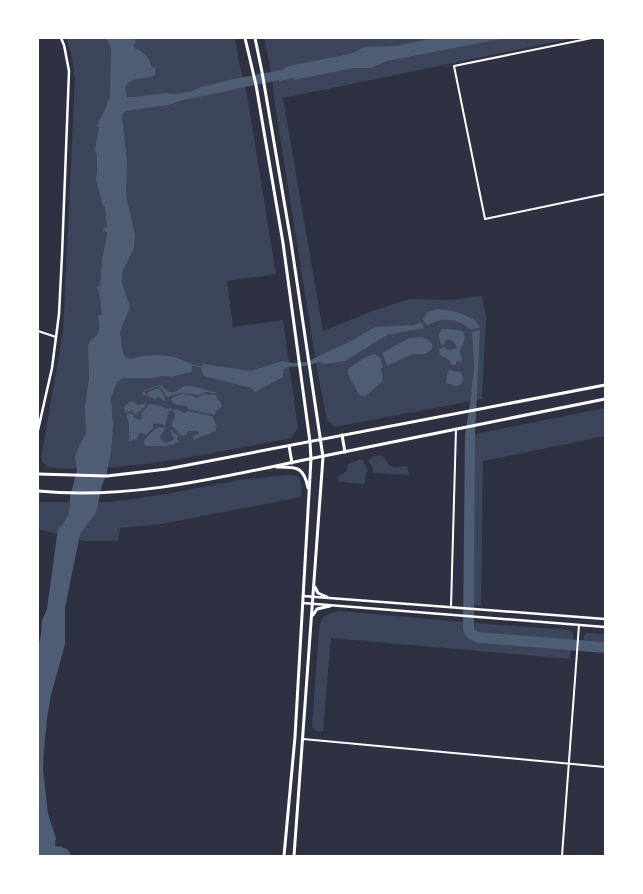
<svg xmlns="http://www.w3.org/2000/svg" width="643" height="894" viewBox="0 0 643 894" font-family="'Roboto Condensed',sans-serif">
<rect width="100%" height="100%" fill="#2d3142"/>
<g fill="#3c4559">
<path d="M66,38H235L239,62L247,94L276,274L227,281L233,327L283,320L298,428L291,438C227,450 163,465 99,468C81,468 64,470 47,467L42,461V452L63,332L75,79L71,53Z"/>
<path d="M264,38H574L283,98L323,331L372,311L409,299L450,300L482,296L486,317L482,399L335,427L327,420L318,375L274,99L272,76Z"/>
<path d="M605,408V436L483,461L481,606L474,605L475,434Z"/>
<path d="M380,455L383,456L390,466L395,467L407,466L409,475L373,473V468L368,460L374,456Z"/>
<path d="M359,459L362,460L367,467L368,472H366L365,484L339,482L338,478L347,470C346,460 354,464 359,459Z"/>
<path d="M289,475C305,475 301,486 301,497L162,524L120,528L118,541H86L38,529V502H110L167,494L239,480Z"/>
<path d="M339,611L463,622C463,634 467,639 479,643L571,650L570,659L331,638L323,731H317L312,727L319,628C323,615 326,614 339,611Z"/>
<path d="M474,623L570,630L573,633V640L479,632L474,629Z"/>
<path d="M587,633L605,634V642L584,640V635Z"/>
</g>
<g fill="#4f5d75">
<path d="M106,38H133L136,41L133,46L136,49H138L149,59L151,66L156,68L155,75C145,81 132,75 125,87L127,97H133L166,93L176,94L193,91L201,87L238,78L281,70L288,66L350,54L365,47L395,46L435,38H506L387,61L371,68H354L294,80L293,78L279,81V80L179,101L169,105L125,111L122,115L127,162L126,194L135,235L134,248L122,272V283L130,307L120,332L123,354L126,357L130,359L143,356L158,355L175,357L192,364V369L191,372L171,377L161,376L153,378H124L117,382L111,397L113,426L111,453L106,476L102,485L96,513L80,534L65,608V644L51,695L47,719L44,749L43,770L48,814L56,838L55,846C63,847 69,848 71,856H38V649L41,634L42,620L47,609L58,528L62,526L69,514L70,497L77,470L75,458L77,450L86,433L85,405L89,380L88,345C90,340 93,339 97,335C101,329 99,322 98,316L102,315L99,290H97V286H100L102,260L107,235V232L103,231L104,228L107,227L105,206H103L96,179L97,173V155L95,150L99,127L97,126L98,122L104,112L110,96L111,48Z"/>
<path d="M438,309C451,310 473,314 480,327L471,330C466,323 451,319 442,320C437,320 431,324 427,325L423,320L427,312Z"/>
<path d="M421,322L425,328L387,335L345,361L325,364L320,362L306,366L287,367L283,370V377L255,392L251,388L204,376L201,372L203,364L251,371L283,361L292,363L306,362L353,340L375,327L414,325Z"/>
<path d="M441,329L459,330L463,332C468,344 460,344 460,352C460,355 462,358 462,362L456,361V365H452L450,361L440,355L439,349L444,347C448,351 453,350 457,347L453,341L449,339L446,341L444,345L440,343L439,335Z"/>
<path d="M480,330L475,434L474,629L479,632L605,642V653L479,643C471,641 466,638 463,630L465,435L471,397L474,367L472,332Z"/>
<path d="M422,337L427,339L432,344V349C423,358 421,352 411,355C403,358 396,362 387,366L382,353L409,338Z"/>
<path d="M374,354L381,358L383,367L381,369L383,381L366,396H360L348,375V369L366,357Z"/>
<path d="M449,370L461,372L463,379L462,384L456,386L446,383L447,375Z"/>
<path d="M159,385C164,386 165,390 170,392C175,394 180,388 184,386C193,384 206,391 215,392L216,394L206,392L198,395L180,393L168,397L159,386L145,391L146,395H143L142,393L145,390Z"/>
<path d="M159,388L165,396L164,398L166,401H164L159,397L155,399L147,396L148,392Z"/>
<path d="M181,394L193,396L196,398L204,394L216,395L217,399L219,400L222,406L219,409L216,411L215,415L188,409L187,406L179,405H176L171,400L172,398Z"/>
<path d="M129,402H133L138,405L147,403L140,412H137L138,416L132,412L133,410L125,413L124,407Z"/>
<path d="M149,404L161,406L165,409L172,408V410L169,411L165,426L159,423L153,424V428L146,435L142,433L138,434L137,439L129,441V424L126,415L129,413L134,415L133,417L140,420L142,419L141,414Z"/>
<path d="M176,409L185,413L188,411L212,416L217,427L216,429V431L194,440L193,436L199,434L198,431H188L186,435L182,436L175,430V428L172,427V422L174,419L175,414L173,411Z"/>
<path d="M159,427L166,428L160,436L162,441L165,443L174,440L170,429L180,437H177V439L180,443L176,442L175,444L165,446H145L144,440L155,429H157Z"/>
</g>
<g fill="none" stroke-linecap="round" stroke-linejoin="round">
<path stroke="#4f5d75" stroke-width="1" d="M192,365L202,367"/>
<g stroke="#fff" stroke-width="2">
<path d="M592,38L454,66L485,219L605,194"/>
<path d="M38,331L56,337"/>
<path d="M451,607L456,429"/>
<path d="M303,739L605,767"/>
<path d="M562,856L579,625"/>
</g>
<g stroke="#fff" stroke-width="2.5">
<path d="M604,38L605,40"/>
<path d="M38,430L52,368L59,314L62,255L69,71L64,45L61,38"/>
</g>
<g stroke="#fff" stroke-width="2.5">
<path d="M303,596L605,619"/>
<path d="M303,603L605,627"/>
</g>
<g stroke="#fff" stroke-width="3">
<path d="M245,38L256,85L283,243L310,442L311,459L295,737L284,856"/>
<path d="M255,38L262,72L291,242L323,457L294,856"/>
<path d="M342,435L345,452"/>
<path d="M289,446L292,463"/>
<path d="M277,467C296,467 304,466 308,488"/>
<path d="M38,474L107,476L167,469L605,385"/>
<path d="M38,491C125,500 214,479 299,461C401,441 503,419 605,399"/>
<path d="M315,587L318,593L327,597"/>
<path d="M313,615L317,609L330,606"/>
</g>
</g>
<rect width="643" height="894" fill="none" stroke="#ffffff" stroke-width="78"/>
</svg>
